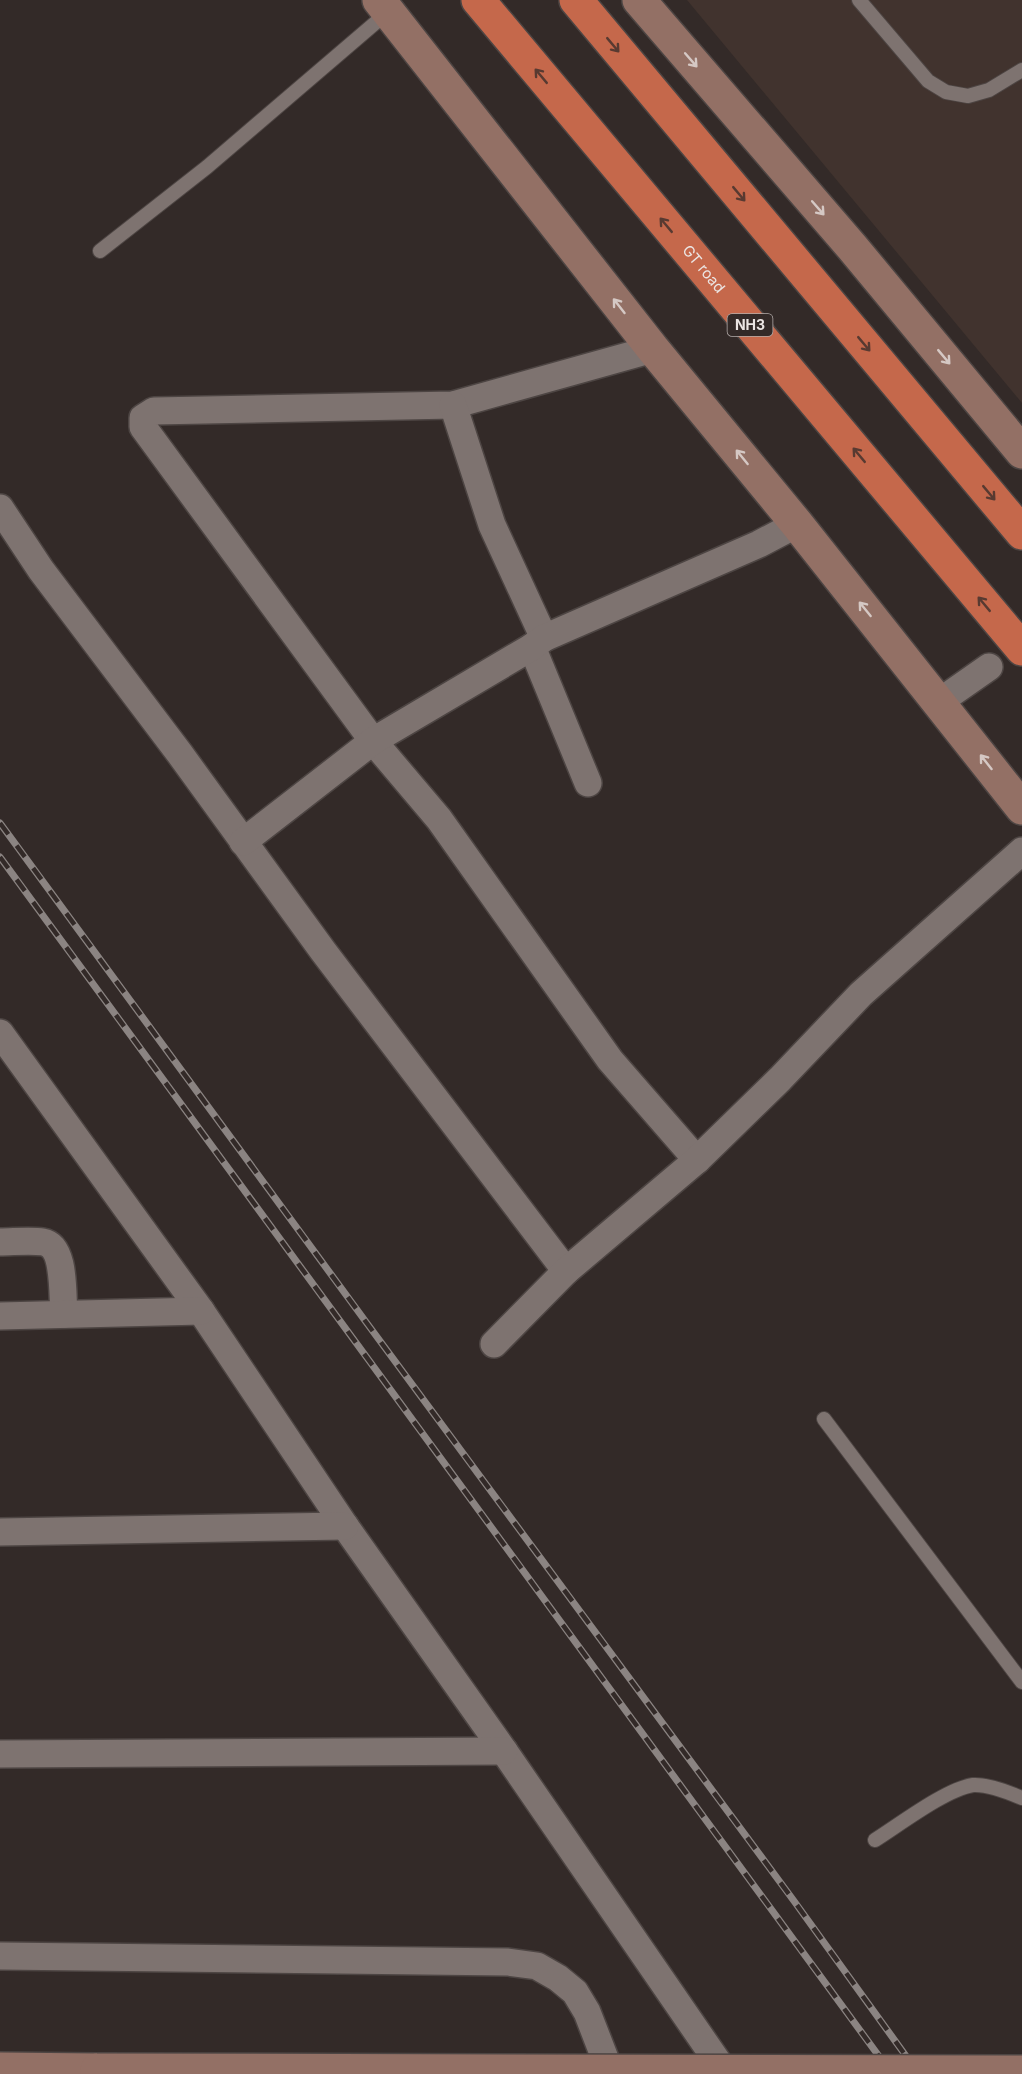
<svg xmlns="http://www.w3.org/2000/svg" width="1022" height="2074" viewBox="0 0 1022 2074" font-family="Inter,sans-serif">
<rect width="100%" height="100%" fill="#332a28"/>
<path fill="#41332e" d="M687,0H1022V403Z"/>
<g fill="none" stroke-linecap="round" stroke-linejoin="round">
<defs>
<g id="lane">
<path d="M859,0L928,81L946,92L968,96L989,90L1022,70"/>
<path d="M100,251L207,167L388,12"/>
<path d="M824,1419L1022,1682"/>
<path d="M875,1840C899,1825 946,1789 973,1785C988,1784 1008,1792 1022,1798"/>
</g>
<g id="street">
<path d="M653,349L453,405L154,411L143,418V427L373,741L439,819L610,1060L697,1160"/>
<path d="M453,405L492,525L544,638"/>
<path d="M0,508L41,570L180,754L323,951L566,1271"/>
<path d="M532,647L588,783"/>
<path d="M939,702L989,667"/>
<path d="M243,842L373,741L532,647L544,638L759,544L797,524"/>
<path d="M0,1033L201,1311L345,1526L504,1751L724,2071"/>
<path d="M0,1242C13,1242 30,1240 43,1242C66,1246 62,1295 64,1314"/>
<path d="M0,1316L201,1311"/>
<path d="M494,1344L566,1271L697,1160L780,1079L861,994L1022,851"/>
<path d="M0,1532L345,1526"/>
<path d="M0,1754L504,1751"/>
<path d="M0,1956L508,1962L537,1966L558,1978L575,1992L587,2012L611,2074"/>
</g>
<g id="secondary">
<path d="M379,0L653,349L797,524L1022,808"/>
<path d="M639,0L852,247L1022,452"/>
<path d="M0,2069L97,2070"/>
</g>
<g id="highway">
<path id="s1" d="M478,0L1022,649"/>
<path d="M576,0L1022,533"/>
</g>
</defs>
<use href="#lane" stroke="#4d4543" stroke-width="16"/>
<use href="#street" stroke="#4d4543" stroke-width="30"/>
<use href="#secondary" stroke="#4d4543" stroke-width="36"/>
<use href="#highway" stroke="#4d4543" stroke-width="36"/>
<use href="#lane" stroke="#7e7370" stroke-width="14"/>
<use href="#street" stroke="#7e7370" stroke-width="27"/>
<use href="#secondary" stroke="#937065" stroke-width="33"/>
<use href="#highway" stroke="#c5684b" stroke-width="33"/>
<defs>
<g id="rail">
<path d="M0,823L366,1322L794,1901L919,2074"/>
<path d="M0,857L892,2074"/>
</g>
</defs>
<use href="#rail" stroke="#8b8482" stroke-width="7"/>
<use href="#rail" stroke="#332a28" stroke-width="4.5" stroke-dasharray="14" stroke-linecap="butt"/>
<defs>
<path id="secondary-bridge" d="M97,2070L1022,2072"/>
</defs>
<use href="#secondary-bridge" stroke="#4d4543" stroke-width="36" stroke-linecap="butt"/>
<use href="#secondary-bridge" stroke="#937065" stroke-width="33"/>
</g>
<defs><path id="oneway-shaft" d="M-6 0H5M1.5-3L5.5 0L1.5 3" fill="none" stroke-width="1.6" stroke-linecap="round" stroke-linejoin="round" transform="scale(1.5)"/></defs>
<g stroke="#583a31">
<use href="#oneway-shaft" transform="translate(613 45) rotate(50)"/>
<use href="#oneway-shaft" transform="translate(541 76) rotate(-130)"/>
<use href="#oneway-shaft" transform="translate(739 194) rotate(50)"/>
<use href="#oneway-shaft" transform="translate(666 225) rotate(-130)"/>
<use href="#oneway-shaft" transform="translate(864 344) rotate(50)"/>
<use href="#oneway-shaft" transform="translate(859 455) rotate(-130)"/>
<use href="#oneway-shaft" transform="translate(989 493) rotate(50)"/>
<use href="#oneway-shaft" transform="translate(984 604) rotate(-130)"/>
</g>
<g stroke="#d5c8c4">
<use href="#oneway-shaft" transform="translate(691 60) rotate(49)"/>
<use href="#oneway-shaft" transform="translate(818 208) rotate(49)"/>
<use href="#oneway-shaft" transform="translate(619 306) rotate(-128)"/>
<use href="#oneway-shaft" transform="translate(944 357) rotate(50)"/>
<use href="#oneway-shaft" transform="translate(742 457) rotate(-129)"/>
<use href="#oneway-shaft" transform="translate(865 609) rotate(-129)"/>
<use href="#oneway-shaft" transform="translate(986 762) rotate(-128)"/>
</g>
<g text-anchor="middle" stroke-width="5" stroke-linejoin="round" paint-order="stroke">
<rect fill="#332a28" stroke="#b4adab" stroke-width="1.5" x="727.5" y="314" width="45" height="22" rx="4.5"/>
<g font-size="14" font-weight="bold" fill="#ebe5e3">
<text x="750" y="330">NH3</text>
</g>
<g font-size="15" fill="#ebe5e3" stroke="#332a28">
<text dy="5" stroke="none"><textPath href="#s1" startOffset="351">GT road</textPath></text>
</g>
</g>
</svg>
